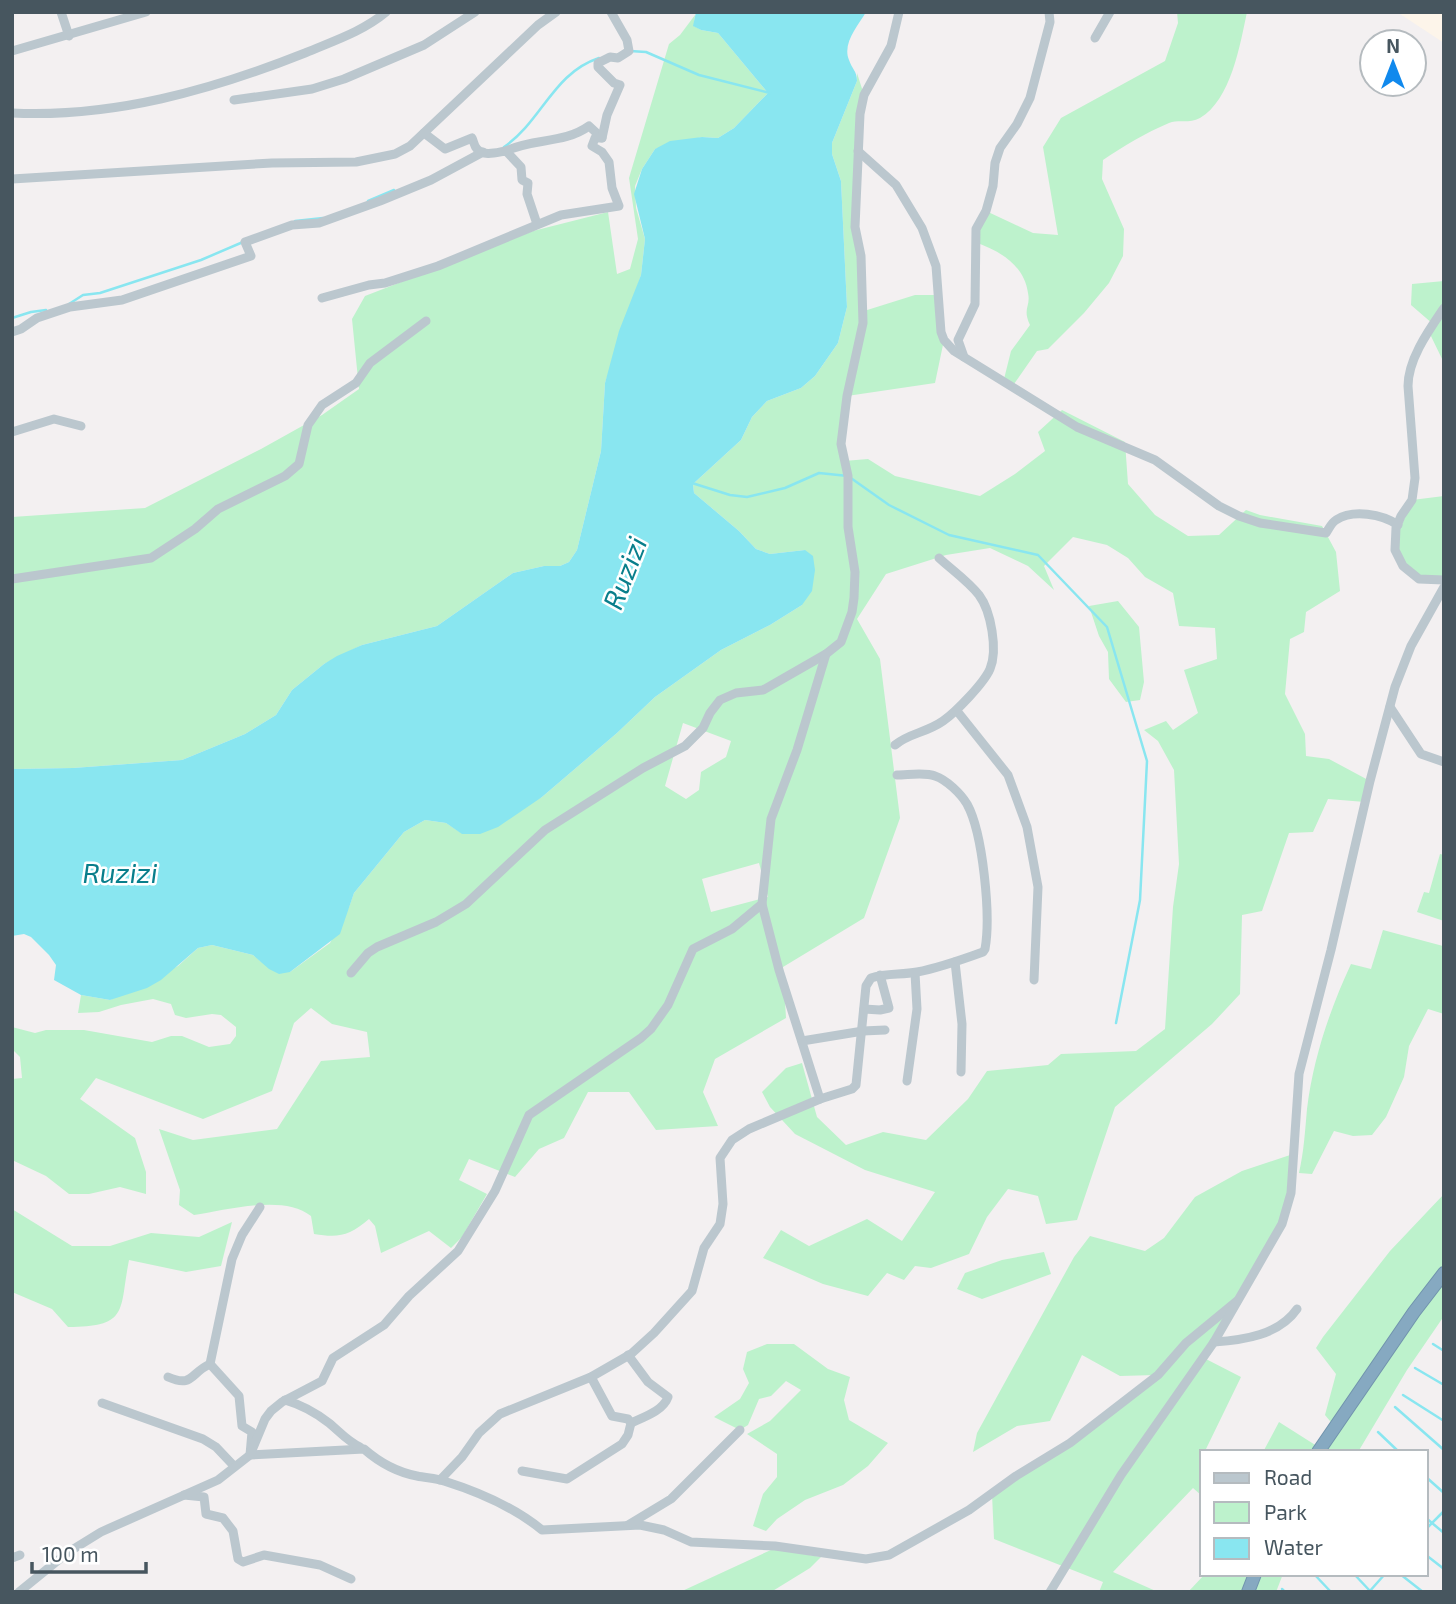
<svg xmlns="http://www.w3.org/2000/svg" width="1456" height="1604" viewBox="0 0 1456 1604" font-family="'Exo 2',sans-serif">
<rect width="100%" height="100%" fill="#f3f0f1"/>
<path fill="#fdf5ea" d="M1397,12H1444V43Z"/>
<g fill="#bdf2cc" fill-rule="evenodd">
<path d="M1177,12H1247C1240,45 1231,100 1200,118C1189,124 1179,119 1169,123C1145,133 1124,146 1103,160L1102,179L1124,229L1123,256L1109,283L1084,313L1048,349L1037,351L1014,384L1004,379L1011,351L1030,325C1022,308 1031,307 1028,293C1024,265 1000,251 975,242L986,211L1033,233L1058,235L1043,147L1061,118L1165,61L1178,23Z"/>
<path d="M695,15L694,26L701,30L718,33L768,93L734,128L718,138L702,137L655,149L642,169L635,186L636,208L645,239L641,275L605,383L601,451L577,550L569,562L560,566H544L513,573L437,626L362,645L324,664L292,690L276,715L245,734L182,760L73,768L12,769V517L145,508L261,449L322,415L359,389L352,319L365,296L533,231L608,212L617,274L630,269L638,239L629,178L669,44L680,35Z"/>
<path d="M857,73L864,95L855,227L864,311L915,295H938L944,340L935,383L847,396L844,461L868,459L895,476L980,496L1015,474L1045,451L1038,432L1062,410L1125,442L1128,484L1155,515L1188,536L1219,535L1246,510L1260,515L1322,526L1336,552L1340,591L1306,612L1304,632L1290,639L1285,694L1305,734L1306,756L1329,759L1370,781L1365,802L1328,799L1313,832L1289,833L1262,911L1242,915L1240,994L1212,1024L1115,1107L1077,1220L1046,1224L1038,1196L1008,1189L987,1217L969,1254L931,1268L915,1266L904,1280L887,1273L868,1296L823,1284L763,1258L781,1230L809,1246L867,1219L902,1241L935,1192L865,1170L795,1134L770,1107L762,1092L786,1068L802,1063L817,1117L846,1145L883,1132L926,1140L968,1099L987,1071L1048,1065L1061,1054L1136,1051L1165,1029L1173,907L1179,864L1174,770L1158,741L1144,730L1166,721L1173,730L1198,713L1184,670L1217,659L1215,628L1179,626L1173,593L1145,577L1128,558L1107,545L1073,537L1044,566L1054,590L1028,566L990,548L946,555L886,574L857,619L880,659L900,818L864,918L783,967L786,1018L715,1059L703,1092L718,1126L656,1130L629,1092H588L564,1138L539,1149L515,1177L469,1159L459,1180L487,1194L462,1237L451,1248L429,1231L381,1253L375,1226L369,1219C349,1236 339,1238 314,1234L311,1216C284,1194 227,1210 194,1215L179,1205L180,1190L159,1129L193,1140L277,1129L321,1061L370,1057L367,1032L332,1024L311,1008L294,1023L272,1091L203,1119L96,1078L80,1099L135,1138L146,1172V1194L120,1187L89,1194H69L46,1176L12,1160V1079L22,1078L20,1057L12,1049V1027L35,1033L46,1030H84L152,1042L171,1036H182L209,1047L230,1044L236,1036V1027L221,1015L212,1014L186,1018L175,1015L171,1004L153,999L121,1005L99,1012L78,1013L81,995L110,1000L178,966L198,948L212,945L253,955L260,961L290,972L330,943L349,907L354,893L404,832L425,820L446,823L463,834L542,797L617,733L655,697L721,650L770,625L802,605L805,550L770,554L756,549L739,531L694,493L693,484L741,440L752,417L767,401L801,388L815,376L838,343L847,307L841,181L832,154V143L857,81ZM683,723L731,741L726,757L701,772L699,790L686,799L665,786ZM759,863L768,897L711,912L702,879Z"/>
<path d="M1444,281V363L1429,332L1433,324L1411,305L1412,284Z"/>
<path d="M1444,496V580L1419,579L1395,550V541L1412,500Z"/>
<path d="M1118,601L1139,627L1144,682L1140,700L1126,702L1109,679L1108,652L1099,636L1089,606Z"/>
<path d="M1440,854L1444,855V921L1417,912L1424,892L1429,893Z"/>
<path d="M1383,930L1443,946L1444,1014L1428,1009L1409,1046L1404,1077L1386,1117L1372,1135L1353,1136L1334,1131L1312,1174L1299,1173C1304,1151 1305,1131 1307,1109C1313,1059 1330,1009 1351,964L1371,969Z"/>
<path d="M1293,1154L1288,1207L1204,1358L1241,1377L1206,1449L1212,1452H1202V1496L1193,1488L1113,1572L1158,1592H1099L1103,1582L994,1539L992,1494L1070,1443L1156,1375L1120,1376L1082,1355L1050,1421L1017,1426L973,1452L977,1433L1074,1257L1090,1236L1145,1251L1164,1238L1195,1197L1242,1171Z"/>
<path d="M1444,1194V1316L1407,1370L1358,1452H1263L1279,1422L1320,1448L1335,1427L1325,1415L1336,1374L1316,1348L1323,1337L1390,1251Z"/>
<path d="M12,1209L72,1246H110L151,1233L199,1237L232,1222L221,1266L186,1272L129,1260C119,1310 130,1327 68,1327L52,1309L12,1292Z"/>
<path d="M1044,1252L1051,1274L982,1299L957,1289L965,1273L1002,1260Z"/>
<path d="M767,1344H794L828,1369L850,1377L844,1400L849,1420L888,1443L868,1466L843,1485L805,1500L777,1519L766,1531L753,1526L763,1494L777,1477V1454L747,1434L770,1421L801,1390L786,1381L771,1396L759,1399L748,1425L740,1430L714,1417L740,1399L749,1383L743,1369L747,1352Z"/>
<path d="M773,1549L821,1557L810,1568L771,1592H680Z"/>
<path d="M1205,1574H1283L1276,1592H1188Z"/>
</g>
<path fill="#89e6f0" d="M696,12H866C858,26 842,43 849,60C852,69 857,71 857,81L832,143V154L841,181L847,307L838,343L815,376L801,388L767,401L752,417L741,440L693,484L694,493L739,531L756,549L770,554L805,550L813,556L815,570L812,591L802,605L770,625L721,650L655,697L617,733L542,797L498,827L480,834H462L446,823L425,820L404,832L354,893L340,934L290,972L279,974L269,969L253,955L212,945L198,948L161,980L147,988L110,1000L81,995L54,980L56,965L49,955L31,937L24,934L12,936V769L73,768L182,760L245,734L276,715L292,690L324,664L337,656L362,645L437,626L513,573L544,566H560L569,562L577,550L601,451L605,383L619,331L641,275L645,239L634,194L642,169L655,149L670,141L702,137L718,138L734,128L768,93L718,33L701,30L693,26Z"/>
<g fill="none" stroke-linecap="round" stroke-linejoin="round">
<g stroke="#89e6f0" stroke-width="2.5">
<path d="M630,51L646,52L699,75L770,93"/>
<path d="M504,147C542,121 553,73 599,58"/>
<path d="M368,201L394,190"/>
<path d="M295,221L323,218"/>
<path d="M69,304L83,295L100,293L201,260L243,242"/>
<path d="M12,318L31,312L46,310"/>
<path d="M692,483L730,495L747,497L785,488L819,473L848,476L889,505L949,535L1038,555L1107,627L1147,761L1140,900L1116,1023"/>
<path d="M1433,1344L1444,1351"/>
<path d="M1415,1368L1444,1385"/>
<path d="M1403,1395L1444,1421"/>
<path d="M1395,1407L1444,1450"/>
<path d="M1378,1432L1399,1452"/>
<path d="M1426,1477L1444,1493"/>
<path d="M1426,1518L1444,1533"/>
<path d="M1426,1529L1444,1511"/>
<path d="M1426,1555L1444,1569"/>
<path d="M1314,1574L1331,1592"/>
<path d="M1354,1574L1371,1592"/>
<path d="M1400,1574L1423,1592"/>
<path d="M1282,1589L1285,1592"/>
<path d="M1369,1592L1385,1574"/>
</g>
<defs>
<g id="highway">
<path d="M1318,1452L1414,1312L1444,1273"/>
<path d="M1248,1592L1255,1574"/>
</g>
</defs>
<use href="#highway" stroke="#7194ad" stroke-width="14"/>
<g stroke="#bbc7ce" stroke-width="9">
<path d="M61,12L69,36"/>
<path d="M1095,38L1110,12"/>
<path d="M12,51L146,12"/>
<path d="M234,100L312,89L344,79L424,45L475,12"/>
<path d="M12,113C113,118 212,90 305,53C333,41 362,32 386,12"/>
<path d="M424,133L445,149L472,138C474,142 474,146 477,149C484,157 498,152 506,151L521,167L522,180L528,183L527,194L537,224"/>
<path d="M506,151C533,138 564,144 589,126L602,138"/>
<path d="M858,151L896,185L922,228L936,266L941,332L944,340L954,351L1077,427L1155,460L1219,506L1239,516L1260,523L1326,533C1329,529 1331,523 1336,520C1353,509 1382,514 1398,525"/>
<path d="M12,179L272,163L356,162L395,154L410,146L538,25L556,12"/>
<path d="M322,298L369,285L385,283L438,266L561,215L619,206L612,188L609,162L602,152L592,146L595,138H602L607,115L620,85L614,83L598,67V63L610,57L618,58L629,51L627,40L611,12"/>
<path d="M1444,308C1429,330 1408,359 1408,386L1415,478L1412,500L1401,516L1396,528L1395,550L1403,566L1419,579L1444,580"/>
<path d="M12,332L21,329L37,318L70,307L122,300L251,256L245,242L292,225L319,223L380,201L431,180L483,152"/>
<path d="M964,357L958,340L975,304L976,229L986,211L993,186L995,163L1000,148L1017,124L1030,98L1050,22L1049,12"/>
<path d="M12,432L54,419L81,426"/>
<path d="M12,579L151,558L195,529L218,509L285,476L299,464L308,425L322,405L356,383L370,363L426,321"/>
<path d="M1390,707L1421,754L1444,762"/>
<path d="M957,711L1008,775L1027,827L1038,887L1034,980"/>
<path d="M895,745C909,733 926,733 943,721C956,712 984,683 990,669C998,650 991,611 979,595C968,581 952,570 939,558"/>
<path d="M955,962L962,1024L961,1072"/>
<path d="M351,973L368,953L377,947L436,922L466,904L545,830L643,768L685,746L703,728L710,713L720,700L736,693L763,690L826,654"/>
<path d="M864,1009L880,1010L889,1008L880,975"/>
<path d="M802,1041L863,1031L885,1030"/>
<path d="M907,1081L917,1009L915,973"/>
<path d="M820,1099L852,1089L856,1085L866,986L871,978C886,973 901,975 917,972C939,968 961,960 983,952L985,949C991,916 983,833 967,804C961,794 947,780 935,776C925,772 908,775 897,775"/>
<path d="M1214,1342C1244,1340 1279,1335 1297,1309"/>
<path d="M628,1355L648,1382L668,1397C663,1411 644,1417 631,1423"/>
<path d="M210,1364L232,1259L242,1235L260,1207"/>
<path d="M168,1377C193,1388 190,1373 210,1364L239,1396L242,1426L252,1432L250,1455L364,1449C380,1463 396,1472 417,1476C426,1478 436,1478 444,1481C479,1492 514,1507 542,1530L640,1525L664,1530L691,1542L775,1546L866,1559L889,1555L969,1510L1016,1476L1070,1443L1158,1375L1186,1343L1237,1301"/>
<path d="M285,1400C302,1405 315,1412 329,1423C340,1432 347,1441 360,1447"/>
<path d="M102,1403L203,1439L216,1447L234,1466"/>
<path d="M522,1471L567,1479L622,1444L628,1435L631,1423L628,1419L612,1416L591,1377"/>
<path d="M440,1480L462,1457L479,1433L500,1414L591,1377L631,1354L654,1333L692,1291L704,1248L720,1224L723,1204L720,1158L732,1140L749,1129L820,1099L779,970L762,904"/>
<path d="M184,1495L204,1497L206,1514L223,1518L233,1531L238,1559L243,1562L264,1555L320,1565L351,1579"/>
<path d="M628,1525L671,1499L740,1430"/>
<path d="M12,1558L20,1555"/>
<path d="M19,1592L67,1553L101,1532L218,1480L250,1455L265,1419L271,1411L282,1402L322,1381L333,1358L384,1325L409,1296L458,1251L495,1191L529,1115L641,1038L651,1029L668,1005L693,949L732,929L762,904L771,819L797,750L826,654L841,642L852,612L854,598L855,572L848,527V476L841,444L847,396L863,323L861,256L855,227L860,114L864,95L891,46L899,12"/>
<path d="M1050,1592L1121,1475L1214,1342L1282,1224L1291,1193L1299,1074L1331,950L1370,781L1395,687L1411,646L1444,587"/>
</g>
<use href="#highway" stroke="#86a9c1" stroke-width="12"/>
</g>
<g text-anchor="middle" stroke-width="5" stroke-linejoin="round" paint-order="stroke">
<g font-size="28" font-style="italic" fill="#087e8b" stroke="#fff">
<text transform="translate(625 573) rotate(-69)" y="10">Ruzizi</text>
<text x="120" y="883">Ruzizi</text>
</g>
</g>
<rect width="1456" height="1604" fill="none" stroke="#47565f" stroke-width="28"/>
<rect x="1200" y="1450" width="228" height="126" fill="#ffffff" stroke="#b5bbbf" stroke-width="2"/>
<rect x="1214" y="1473" width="35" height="10" fill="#bbc7ce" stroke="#b5bbbf" stroke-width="2"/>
<text x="1264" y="1485" font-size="21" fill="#47565f">Road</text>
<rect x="1214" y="1502" width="35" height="21" fill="#bdf2cc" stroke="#b5bbbf" stroke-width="2"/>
<text x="1264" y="1520" font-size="21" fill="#47565f">Park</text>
<rect x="1214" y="1538" width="35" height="21" fill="#89e6f0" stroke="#b5bbbf" stroke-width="2"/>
<text x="1264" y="1555" font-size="21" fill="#47565f">Water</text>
<g transform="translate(1393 63)"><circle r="33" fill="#ffffff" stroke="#b5bbbf" stroke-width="2"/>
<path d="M0-5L12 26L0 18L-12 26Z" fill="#1089ed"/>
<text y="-10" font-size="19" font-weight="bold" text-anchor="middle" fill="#47565f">N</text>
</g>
<path d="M32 1562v10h114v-10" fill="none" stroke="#47565f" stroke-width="3.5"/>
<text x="42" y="1562" font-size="21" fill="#47565f" stroke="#ffffff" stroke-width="5" paint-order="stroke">100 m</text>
</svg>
